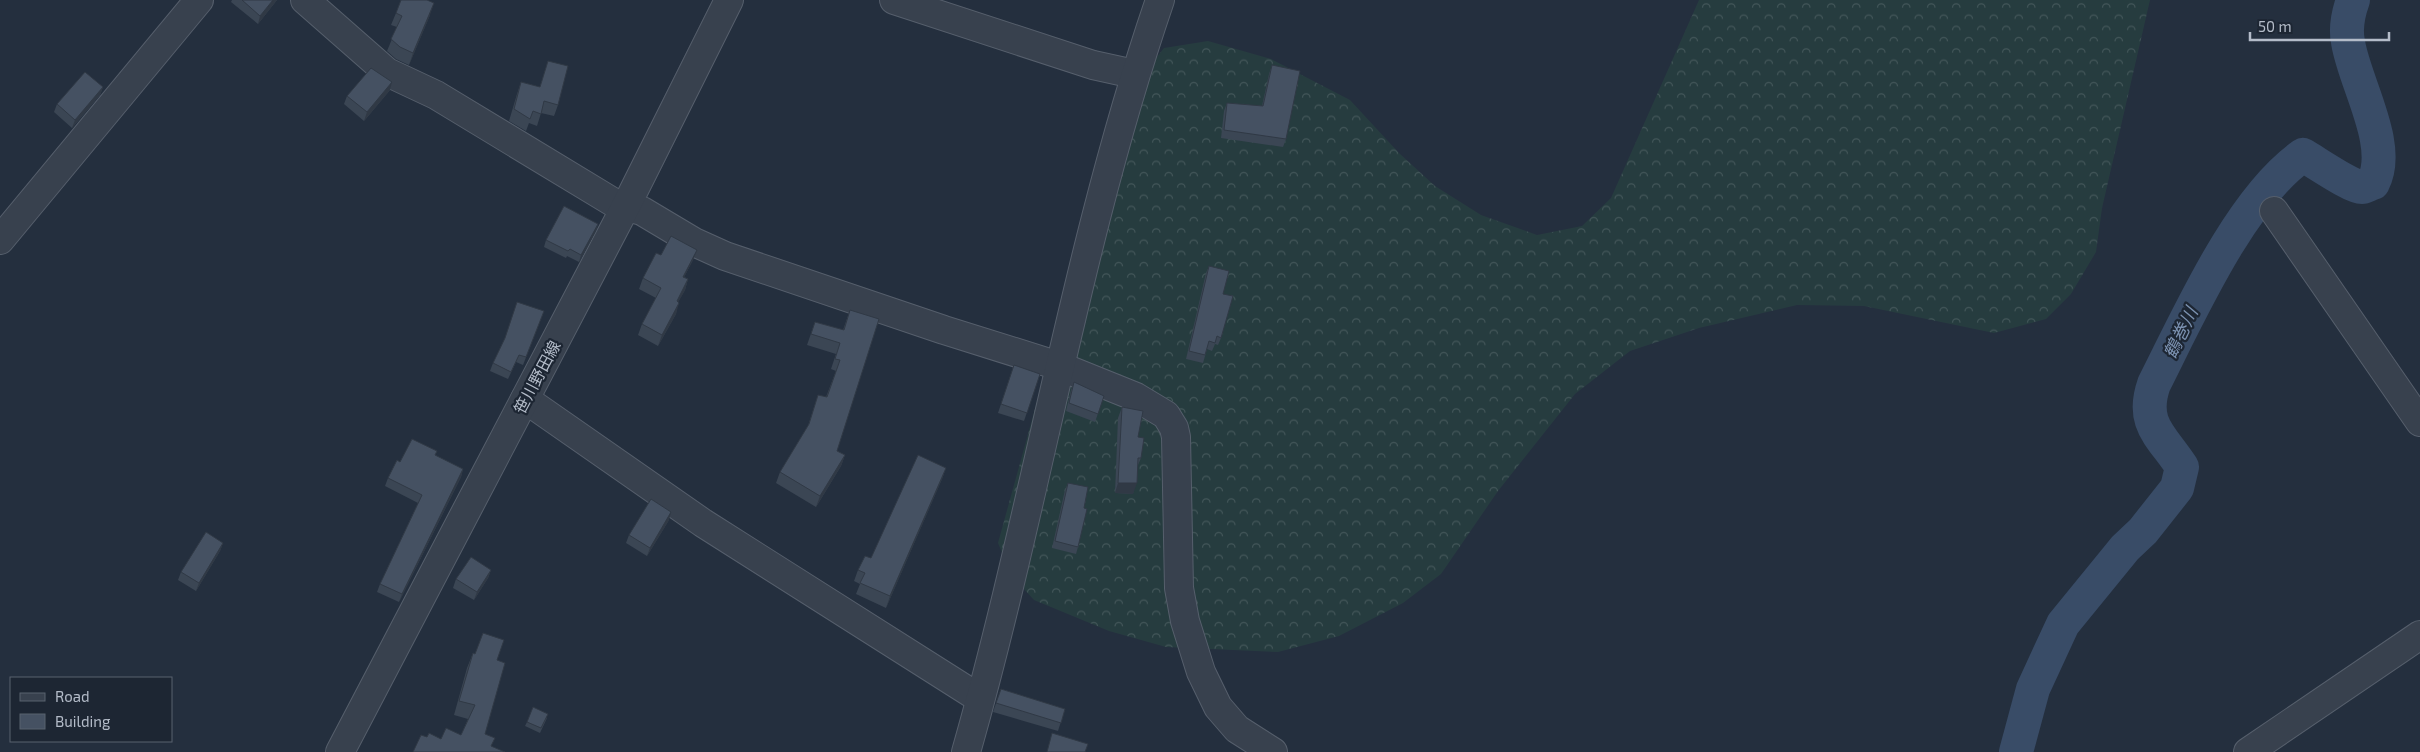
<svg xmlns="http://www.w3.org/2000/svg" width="2420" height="752" viewBox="0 0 2420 752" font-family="'Exo 2','Noto Sans JP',sans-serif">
<defs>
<pattern id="forest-crowns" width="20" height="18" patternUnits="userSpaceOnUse" patternTransform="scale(1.25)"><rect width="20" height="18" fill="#263c3f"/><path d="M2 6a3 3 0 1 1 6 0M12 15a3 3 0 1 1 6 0" fill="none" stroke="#435659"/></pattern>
</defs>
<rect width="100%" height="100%" fill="#242f3e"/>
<path fill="url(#forest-crowns)" d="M1699,0H2150L2102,208L2096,252L2071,294L2046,319L1994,333L1864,306L1797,305L1699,328L1630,351L1575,394L1498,491L1441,574L1403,603L1339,636L1278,652L1166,647L1109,631L1034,600L1012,576L998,543L1101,169L1131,90L1164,48L1208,41L1271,59L1350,100L1399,153L1435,186L1481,215L1537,235L1582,226L1611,198Z"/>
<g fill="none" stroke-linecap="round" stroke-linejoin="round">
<path stroke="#394c67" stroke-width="34" d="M2016,752L2033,689L2063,624L2125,548L2143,531L2177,488L2182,467C2162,436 2140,424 2154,384C2189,315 2240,199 2303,155C2314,161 2353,188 2362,187C2365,187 2369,184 2373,183C2393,145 2354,82 2348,42C2345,27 2348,14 2353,0"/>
<defs>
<g id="minor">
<path d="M305,0L387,72L436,95L616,204L642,211L694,242L725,256L944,330L1059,366L1136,397L1166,415L1174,428L1176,437L1179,588L1185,621L1201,672L1218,707L1237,729L1273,752"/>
<path d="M894,0L1093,65L1134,74"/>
<path d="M2274,211L2420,422"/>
<path d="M0,240L199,0"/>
<path d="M525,399L703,523L979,698"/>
<path d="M340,752L626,206L729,0"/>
<path d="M966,752C1037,503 1076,245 1160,0"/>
<path d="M2248,752L2420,635"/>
</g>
</defs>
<use href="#minor" stroke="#565f6c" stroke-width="30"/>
<use href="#minor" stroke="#38414e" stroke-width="28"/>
</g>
<g fill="#3b4654">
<path d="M232,0H277L258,24L231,2Z"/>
<path d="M396,13L430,15L409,65L396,59L387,51L397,27L391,25Z"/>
<path d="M548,61L558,105L554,116L541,113L537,126L529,123L526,131L509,121L517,94L521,82L540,87Z"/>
<path d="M1272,65L1286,139L1283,147L1221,138L1224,111L1227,103L1262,106L1269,74Z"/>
<path d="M392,82L390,90L364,121L344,104L347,96Z"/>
<path d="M103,87L100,95L72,128L54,112L57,104Z"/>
<path d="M598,224L596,231L579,262L567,256L566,258L544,247L546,240Z"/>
<path d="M697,250L693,260L684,277L688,279L685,290L678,302L676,314L658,346L638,335L642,324L656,298L639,289L643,278L661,255Z"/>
<path d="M1209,266L1223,294L1221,338L1218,345L1215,344L1212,351L1207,349L1203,363L1186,359L1206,273Z"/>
<path d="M850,310L837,451L845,455L841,466L816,507L776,483L780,472L808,426L818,395L826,397L836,371L831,369L836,354L807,345L815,322L843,330Z"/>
<path d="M544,311L523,365L516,362L508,379L490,371L493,363Z"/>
<path d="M1014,365L1040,374L1024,421L998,413Z"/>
<path d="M1074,382L1104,396L1095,422L1066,411L1071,390Z"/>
<path d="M1122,407L1138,437L1141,458L1138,465L1133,494L1115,493L1118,418Z"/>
<path d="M437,451L435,456L463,469L461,477L399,602L377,592L380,584L418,503L385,486L388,478L400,462Z"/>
<path d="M946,468L942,479L886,608L856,594L860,584L854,581L858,570L871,558Z"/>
<path d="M1068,483L1084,508L1078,547L1076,554L1052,548L1065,490Z"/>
<path d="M669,520L647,556L626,543L629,535Z"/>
<path d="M223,543L220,551L196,591L178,580L181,572Z"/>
<path d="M491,570L488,578L474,600L453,588L456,579Z"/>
<path d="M473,653L497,660L485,734L492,746L427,737L441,739L461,735L468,719L454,715L467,668Z"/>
<path d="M1001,689L1065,709L1058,731L993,712Z"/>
<path d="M547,718L540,733L525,726L527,722Z"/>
</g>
<g fill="#303945">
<path d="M273,0H277L258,24L260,16Z"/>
<path d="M434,3L430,15L409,65L413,53Z"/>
<path d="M392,82L390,90L364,121L367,112Z"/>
<path d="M103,87L100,95L72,128L75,120Z"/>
<path d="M598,224L596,231L579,262L581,255Z"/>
<path d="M697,250L693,260L679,287L683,277Z"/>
<path d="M688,279L685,290L673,312L677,301Z"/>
<path d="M679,303L676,314L658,346L662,335Z"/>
<path d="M845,455L841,466L816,507L820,496Z"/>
<path d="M946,468L942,479L886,608L890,596Z"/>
<path d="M463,469L461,477L399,602L402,594Z"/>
<path d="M1118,483H1137L1133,494L1115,493Z"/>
<path d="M671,512L669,520L647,556L650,548Z"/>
<path d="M223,543L220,551L196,591L199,583Z"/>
<path d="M491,570L488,578L474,600L477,592Z"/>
</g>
<g fill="#455162" stroke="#303945">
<path d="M242,0H273L260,16Z"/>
<path d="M401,0H427L434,3L413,53L400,47L391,39L402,16L396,13Z"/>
<path d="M548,61L568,66L558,105L544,101L541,114L533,111L530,119L514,109L521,82L540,87Z"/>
<path d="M1272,65L1300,71L1286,139L1224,130L1227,103L1263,106Z"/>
<path d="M371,68L392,82L367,112L347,96Z"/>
<path d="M85,72L103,87L75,120L57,104Z"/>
<path d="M564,206L598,224L581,255L570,249L568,251L546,240Z"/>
<path d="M671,236L697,250L683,277L688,279L677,301L679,303L662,335L642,324L661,288L643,278L656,253L661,255Z"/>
<path d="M1209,266L1229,271L1223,294L1233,296L1221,338L1217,336L1215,343L1209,341L1205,355L1189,351Z"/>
<path d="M517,302L544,311L526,357L519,355L511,372L493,363L505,338Z"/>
<path d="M850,310L879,319L837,451L845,455L820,496L780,472L809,424L818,395L827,397L840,360L835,359L840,343L811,334L815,322L844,330Z"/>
<path d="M1014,365L1040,374L1027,413L1001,404Z"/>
<path d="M1074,382L1104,396L1098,414L1069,403Z"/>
<path d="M1122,407L1143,411L1138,437L1144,438L1141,458H1138L1137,483H1118Z"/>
<path d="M412,439L437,451L435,455L463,469L402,594L380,584L422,495L388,478L397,460L400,462Z"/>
<path d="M918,455L946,468L890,596L860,583L865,573L858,570L865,556L871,558Z"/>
<path d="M1068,483L1088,487L1084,508L1087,509L1078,547L1055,541Z"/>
<path d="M651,499L671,512L650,548L629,535Z"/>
<path d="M206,532L223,543L199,583L181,572Z"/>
<path d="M471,557L491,570L477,592L456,579Z"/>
<path d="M483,633L504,640L497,660L505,663L485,734L495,738L491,746L505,752H413L421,735L427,737L429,733L441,739L446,728L461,735L475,705L459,701L473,653L475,654Z"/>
<path d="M1001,689L1065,709L1061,723L996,703Z"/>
<path d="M533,707L548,714L541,728L527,722Z"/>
<path d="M1052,733L1088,744L1085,752H1047Z"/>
</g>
<g text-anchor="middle" stroke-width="4.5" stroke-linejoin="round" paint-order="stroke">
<g font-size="16" fill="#b4bcc9" stroke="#1d2633">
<text transform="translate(537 377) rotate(-62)" y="6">笹川野田線</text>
</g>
<g font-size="18" font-style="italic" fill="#7c92b1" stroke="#1d2633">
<text transform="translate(2181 333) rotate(-64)" y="6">鶴巻川</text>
</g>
</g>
<rect x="10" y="677" width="162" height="65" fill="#1d2633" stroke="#59626f"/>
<rect x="20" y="693" width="25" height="8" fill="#38414e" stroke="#59626f"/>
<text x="55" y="702" font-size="15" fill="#b4bcc9">Road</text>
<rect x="20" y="714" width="25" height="15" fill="#455162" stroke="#59626f"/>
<text x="55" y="727" font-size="15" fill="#b4bcc9">Building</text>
<path d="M2250 32v8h139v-8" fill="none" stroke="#b4bcc9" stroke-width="2.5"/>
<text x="2258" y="32" font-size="15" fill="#b4bcc9" stroke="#1d2633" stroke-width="4" paint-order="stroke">50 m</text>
</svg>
